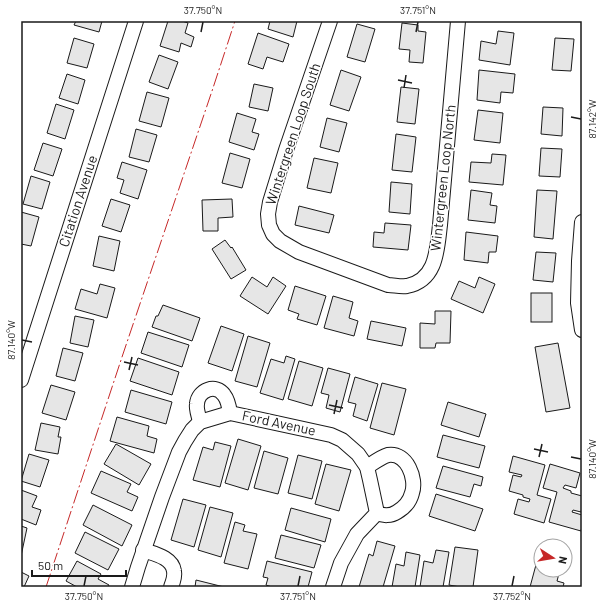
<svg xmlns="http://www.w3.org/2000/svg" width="603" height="608" viewBox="0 0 603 608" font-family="Barlow,sans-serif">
<rect width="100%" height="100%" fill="#fff"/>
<g fill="#e6e6e6" stroke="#1a1a1a">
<path d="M76,21H102L99,32L74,25Z"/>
<path d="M168,21H182L188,23L185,33L194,37L191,47L181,43L179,52L160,46Z"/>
<path d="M270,21H297L293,37L268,29Z"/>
<path d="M402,23L418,25V31L426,32L423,63L409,62L410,50L399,49Z"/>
<path d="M357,24L375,29L365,62L347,57Z"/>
<path d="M498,31L514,33L510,65L479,60L481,41L496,44Z"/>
<path d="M258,33L289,44L283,62L267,57L263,69L248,64Z"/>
<path d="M74,38L94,44L87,68L67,63Z"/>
<path d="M555,38L574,39L571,71L552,70Z"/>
<path d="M159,55L178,62L168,89L149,82Z"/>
<path d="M341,70L361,77L349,111L330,105Z"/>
<path d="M479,70L515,74L513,93L501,92L500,103L477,100Z"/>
<path d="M67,74L85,80L78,104L59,98Z"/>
<path d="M254,84L273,88L268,111L249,107Z"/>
<path d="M401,87L419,89L415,124L397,122Z"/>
<path d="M147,92L169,98L161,127L139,121Z"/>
<path d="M56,104L74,110L65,139L47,133Z"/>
<path d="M543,107L563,108L562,136L541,134Z"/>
<path d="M478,110L503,113L500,143L474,140Z"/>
<path d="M237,113L256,119L252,132L259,134L254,150L229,142Z"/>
<path d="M327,118L347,123L339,152L320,147Z"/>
<path d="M136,129L157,135L149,162L129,157Z"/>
<path d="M396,134L416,137L412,172L392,170Z"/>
<path d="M43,143L62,149L53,176L34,170Z"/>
<path d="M541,148L562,149L560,177L539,176Z"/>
<path d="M230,153L250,159L242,188L222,183Z"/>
<path d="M492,154L506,155L503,185L469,182L471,162L491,163Z"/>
<path d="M314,158L338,163L331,193L307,188Z"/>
<path d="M122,162L147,170L138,199L120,193L124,180L117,178Z"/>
<path d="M31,176L50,182L42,209L23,204Z"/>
<path d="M391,182L412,184L410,214L389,212Z"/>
<path d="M471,190L492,193L490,205L497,206L495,223L468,220Z"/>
<path d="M537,190L557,191L553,239L534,237Z"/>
<path d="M111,199L130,205L121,232L102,226Z"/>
<path d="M232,199L233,217L218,218V231H203L202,200Z"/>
<path d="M299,206L334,215L329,233L295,225Z"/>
<path d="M21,212L39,217L31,246L21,244Z"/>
<path d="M385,223L411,225L408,250L373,247L374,232L384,233Z"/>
<path d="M466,232L498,236L496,252H489L488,263L464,260Z"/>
<path d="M99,236L120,241L114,271L93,266Z"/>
<path d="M225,240L231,248L232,247L246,270L231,279L212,249Z"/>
<path d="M536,252L556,253L553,282L533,280Z"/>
<path d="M252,277L267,287L273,277L286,286L268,314L240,296Z"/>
<path d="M479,277L495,284L483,313L451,299L459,281L475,288Z"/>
<path d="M100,284L115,288L107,318L75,309L81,289L97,294Z"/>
<path d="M295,286L326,296L317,325L297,319L299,314L288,310Z"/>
<rect x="531" y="293" width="21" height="29"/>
<path d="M333,296L353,302L349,318L358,321L354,336L324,328Z"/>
<path d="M163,305L200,318L192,341L152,327L156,316H158Z"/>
<path d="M435,311H451L450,343H436L435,348H420V323L435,324Z"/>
<path d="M75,316L94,320L88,347L70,343Z"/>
<path d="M371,321L406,328L402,346L367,339Z"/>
<path d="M221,326L244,334L232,371L208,363Z"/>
<path d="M148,332L189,345L182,367L141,353Z"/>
<path d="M248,336L270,343L257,387L235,381Z"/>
<path d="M558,343L570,408L546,412L535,347Z"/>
<path d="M63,348L83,353L75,381L56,376Z"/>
<path d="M286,356L295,359L283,400L260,393L271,359L284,363Z"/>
<path d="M138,358L179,372L172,395L130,381Z"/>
<path d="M299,361L323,368L312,406L288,399Z"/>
<path d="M328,368L350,374L340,412L326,408L329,395L321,393Z"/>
<path d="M355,377L378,384L367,421L353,416L356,404L348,402Z"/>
<path d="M382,383L406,389L394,435L370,428Z"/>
<path d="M51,385L75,392L66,420L42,413Z"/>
<path d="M131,390L172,402L166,424L125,412Z"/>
<path d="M448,402L486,414L479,437L441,425Z"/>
<path d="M117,417L149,426L147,436L157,439L154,453L110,441Z"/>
<path d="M41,423L60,427L58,437H61L58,454L35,450Z"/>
<path d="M443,435L485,446L479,468L437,457Z"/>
<path d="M238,439L261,446L248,490L225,483Z"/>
<path d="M215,442L231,446L220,487L193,480L203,447L213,450Z"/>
<path d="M116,444L151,464L139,485L104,464Z"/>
<path d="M264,451L288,458L278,494L254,488Z"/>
<path d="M29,454L49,460L40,487L21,481Z"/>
<path d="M298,455L322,461L312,499L288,493Z"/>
<path d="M513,456L545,465L537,495L551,499L544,523L514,514L518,499L529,502L530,499L523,497V495L509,491L513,475L521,477L522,475L509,472Z"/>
<path d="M326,464L351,470L339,511L315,504Z"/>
<path d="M550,464L580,473L576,488L565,485L563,488L571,491V493L582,496V507L581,512L573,510L572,512L582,515V526L581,531L549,522L557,492L543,488Z"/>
<path d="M443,466L483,477L481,486L474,484L470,497L436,488Z"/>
<path d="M101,471L131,484L127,492L138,497L132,511L91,493Z"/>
<path d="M21,490L37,496L32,507L41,510L36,525L21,519Z"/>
<path d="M436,494L483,509L475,531L429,516Z"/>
<path d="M183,499L206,505L194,547L171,540Z"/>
<path d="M93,505L132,525L122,546L83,525Z"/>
<path d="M210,507L233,513L221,557L198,550Z"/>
<path d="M291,508L331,519L325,542L285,530Z"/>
<path d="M235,522L245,525L243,531L257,534L248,569L224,563Z"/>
<path d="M21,526L27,528L21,556Z"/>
<path d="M85,532L119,549L108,570L75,553Z"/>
<path d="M281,535L321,545L314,568L275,558Z"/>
<path d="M377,541L395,546L383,587H359L369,554L373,556Z"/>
<path d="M455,547L478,550L473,587H460L449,585Z"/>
<path d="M436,550L449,552L443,587H420L424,561L433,563Z"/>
<path d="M406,552L420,555L415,587H392L396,564L404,566Z"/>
<path d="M77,561L101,574L98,579L109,585L108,587H77L66,581Z"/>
<path d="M267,561L312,572L308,587H272L266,585L268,578L263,577Z"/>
<path d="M537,561L541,562V570H560L557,581L564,583L563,587H530Z"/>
<path d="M21,572L29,576L24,587H21Z"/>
<path d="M196,580L224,587H195Z"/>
</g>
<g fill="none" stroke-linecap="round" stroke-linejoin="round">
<defs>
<g id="minor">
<path d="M330,21L286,150L270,202L268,214L269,225L273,234L280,241L299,252L388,285C394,285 400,287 407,286C437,280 437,249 440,225L458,21"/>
<path d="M582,222L579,261L578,303L582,330"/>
<path d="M21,380L136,21"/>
<path d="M200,422C199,416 196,410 197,404C198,390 216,383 224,395C228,400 229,406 230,413"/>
<path d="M367,467C373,463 381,457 388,455C407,452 417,479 412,493C410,501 404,508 397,512C391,516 383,516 377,513"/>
<path d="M143,550C154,554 172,557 174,571C175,576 173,582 171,587"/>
<path d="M132,587L138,567L162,497L179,452L185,441L192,430L200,422L230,413L331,435L342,440L358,454L367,467L370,480L377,513L357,534L341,563L333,587"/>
</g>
</defs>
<use href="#minor" stroke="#1a1a1a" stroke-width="16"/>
<use href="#minor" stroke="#fff" stroke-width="14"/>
<path stroke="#c62828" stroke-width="1" stroke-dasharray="14 3 2 3" stroke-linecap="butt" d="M46,587L123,354L212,91L235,21"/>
</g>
<path fill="none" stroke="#1a1a1a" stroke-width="1.5" d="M201,32L203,22M416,32L418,22M398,80L412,83M404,88L406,75M571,117L581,119M22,340L32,342M124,362L138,365M129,370L132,357M329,405L343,408M334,414L337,400M534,449L548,452M539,457L542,444M571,457L581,459M84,586L86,576M298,586L300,576M512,586L514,576"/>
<g text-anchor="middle" stroke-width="3" stroke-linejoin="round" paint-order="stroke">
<g font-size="14" fill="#1a1a1a" stroke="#fff">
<text transform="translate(293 134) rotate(-72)" y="5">Wintergreen Loop South</text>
<text transform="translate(443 178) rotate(-84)" y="5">Wintergreen Loop North</text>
<text transform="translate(78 201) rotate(-72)" y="5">Citation Avenue</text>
<text transform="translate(279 423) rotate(12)" y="5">Ford Avenue</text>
</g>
</g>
<rect width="603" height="608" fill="none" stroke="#ffffff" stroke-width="44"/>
<g transform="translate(553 558) rotate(102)"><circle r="19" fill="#ffffff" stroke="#a3a3a3"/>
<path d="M0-3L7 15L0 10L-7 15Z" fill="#c62828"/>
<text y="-6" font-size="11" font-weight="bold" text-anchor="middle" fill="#1a1a1a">N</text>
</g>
<path d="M32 570v6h94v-6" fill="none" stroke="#1a1a1a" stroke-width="2"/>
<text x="38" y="570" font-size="12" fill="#1a1a1a" stroke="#ffffff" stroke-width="3" paint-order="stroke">50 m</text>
<rect x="22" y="22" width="559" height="564" fill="none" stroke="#1a1a1a" stroke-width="1.5"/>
<g font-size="10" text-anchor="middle" fill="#1a1a1a">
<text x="203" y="14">37.750°N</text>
<text x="418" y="14">37.751°N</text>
<text transform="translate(592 119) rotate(-90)" y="4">87.142°W</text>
<text transform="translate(11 340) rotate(-90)" y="4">87.140°W</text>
<text transform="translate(592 459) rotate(-90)" y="4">87.140°W</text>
<text x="84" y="600">37.750°N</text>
<text x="298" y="600">37.751°N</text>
<text x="512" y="600">37.752°N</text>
</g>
</svg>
